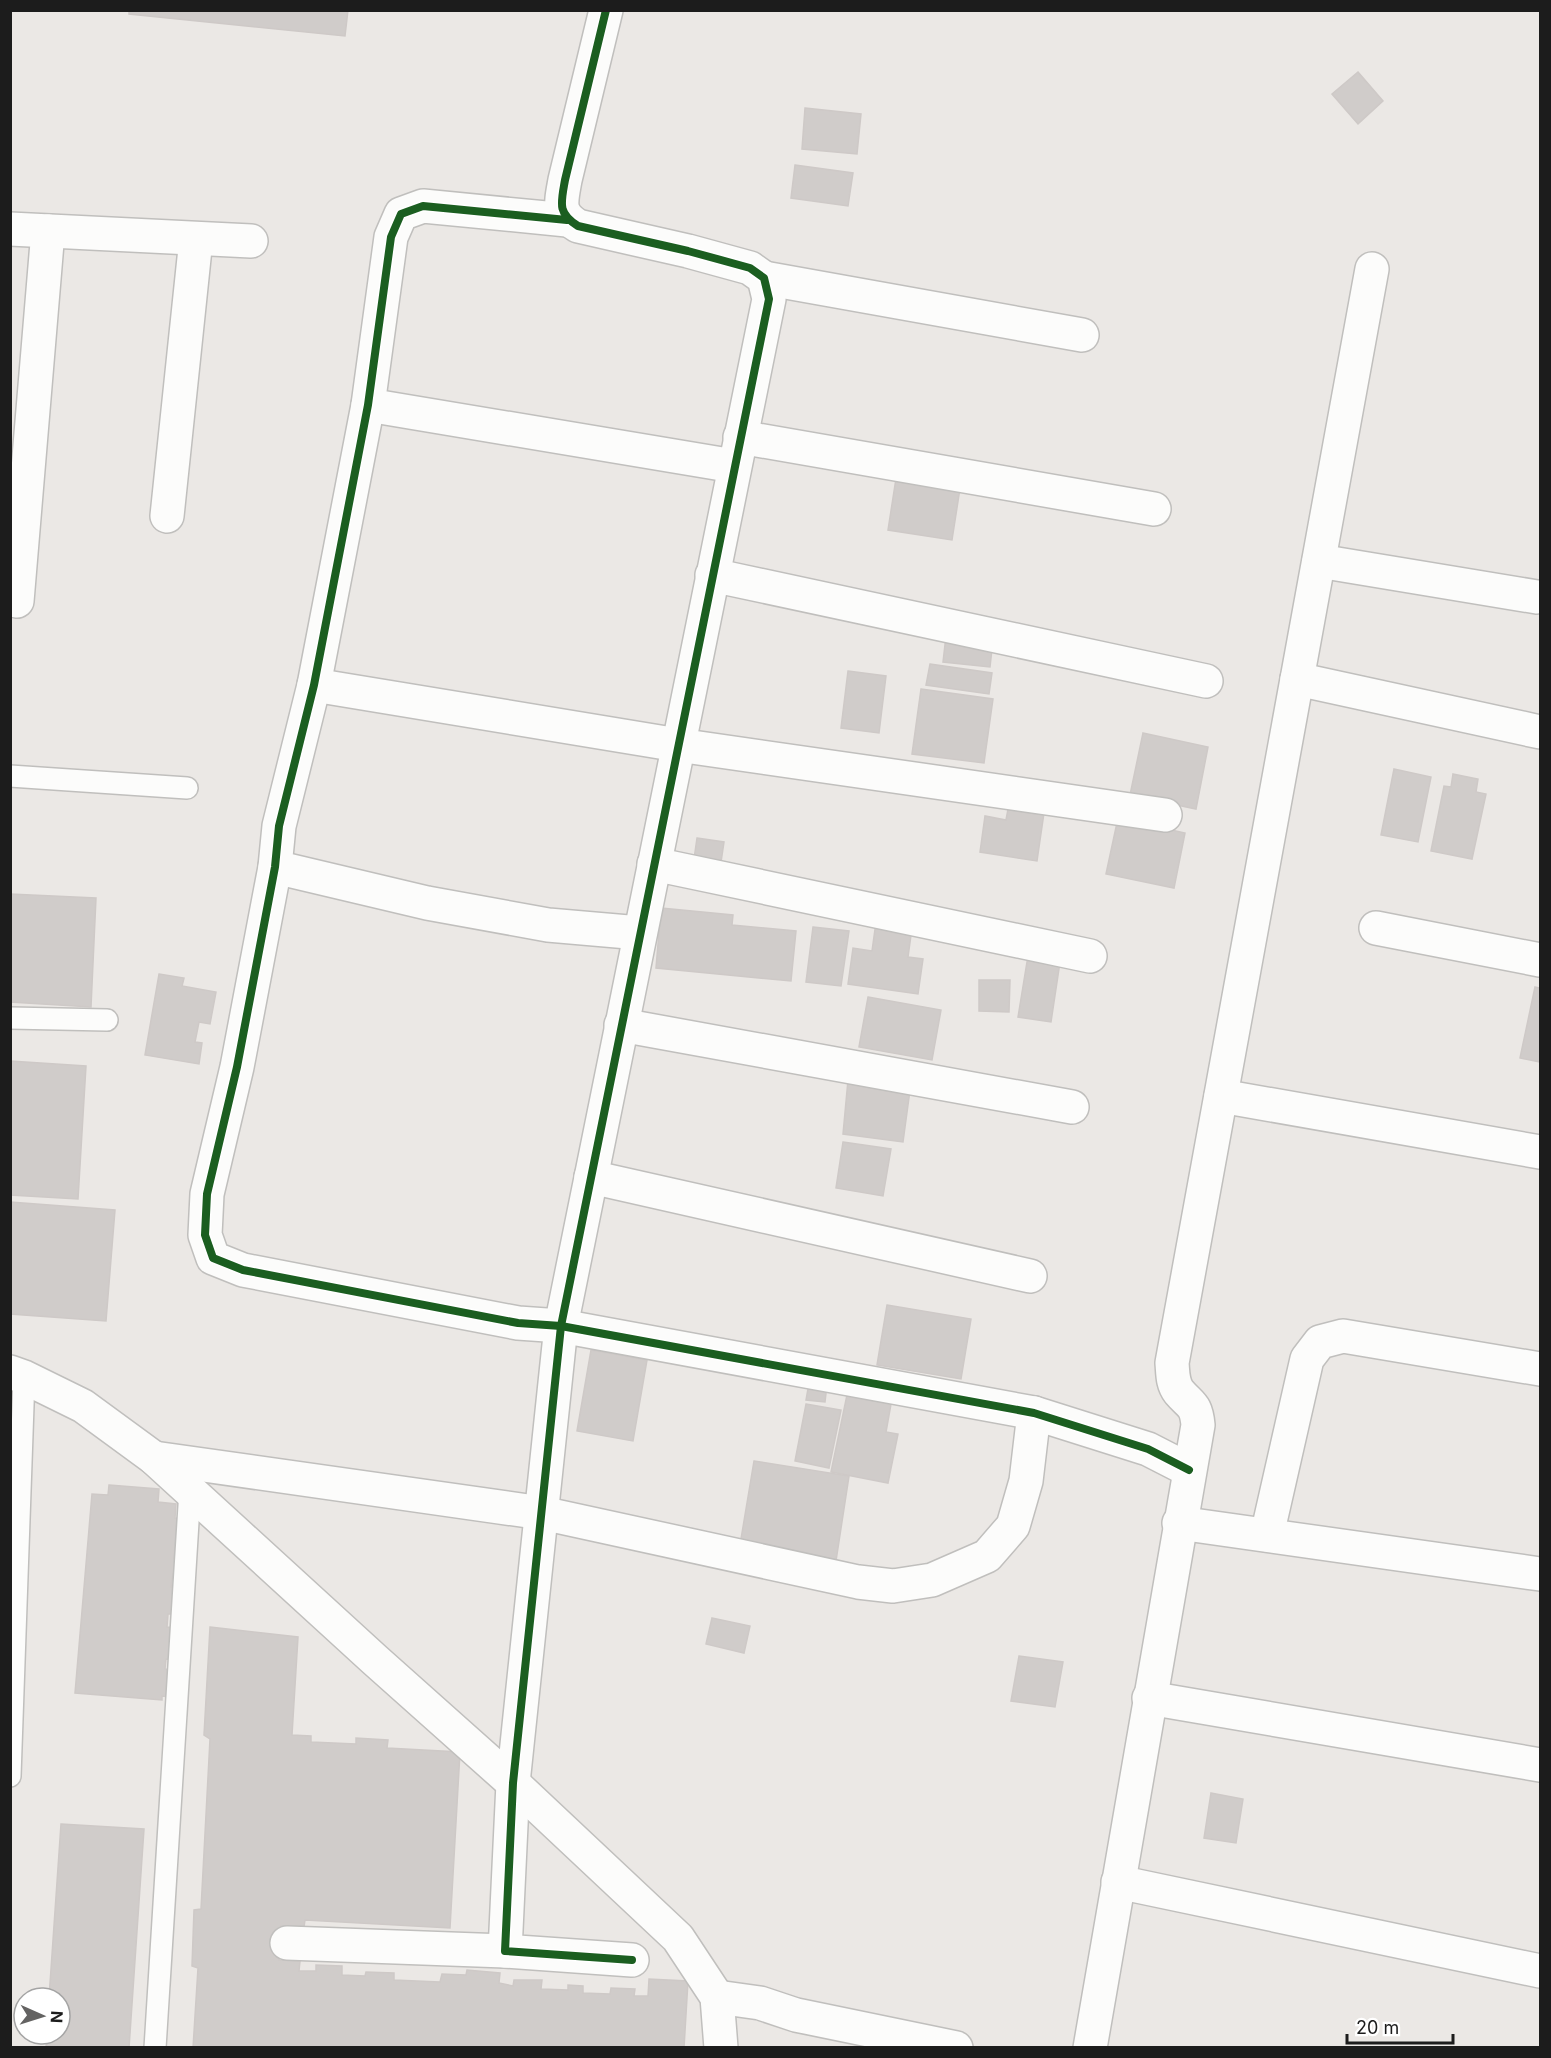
<svg xmlns="http://www.w3.org/2000/svg" width="1551" height="2058" viewBox="0 0 1551 2058" font-family="Inter,sans-serif">
<rect width="100%" height="100%" fill="#ebe8e5"/>
<g fill="#d0ccca" stroke="#cec9c7" stroke-width="1.5">
<path d="M129,10H348L345,36L129,14Z"/>
<path d="M1358,72L1383,101L1358,124L1332,94Z"/>
<path d="M805,108L861,114L857,154L802,149Z"/>
<path d="M795,165L853,173L848,206L791,198Z"/>
<path d="M897,472L961,482L952,540L888,530Z"/>
<path d="M946,636L993,640L990,667L943,662Z"/>
<path d="M930,664L992,673L989,694L926,685Z"/>
<path d="M848,671L886,676L879,733L841,728Z"/>
<path d="M921,689L993,699L984,763L912,754Z"/>
<path d="M1143,733L1208,747L1196,809L1130,795Z"/>
<path d="M1394,769L1431,777L1418,842L1381,835Z"/>
<path d="M1453,774L1478,779L1476,792L1486,794L1472,859L1431,851L1444,786L1451,787Z"/>
<path d="M1011,793L1046,799L1037,861L980,852L985,816L1006,820Z"/>
<path d="M1118,818L1185,833L1174,888L1106,874Z"/>
<path d="M697,838L724,842L720,869L693,866Z"/>
<path d="M10,894L96,898L91,1007L10,1002Z"/>
<path d="M661,908L733,915L732,925L796,931L791,981L656,968Z"/>
<path d="M876,922L912,928L908,957L923,959L918,994L848,984L853,948L872,951Z"/>
<path d="M813,927L849,931L841,986L806,982Z"/>
<path d="M1028,956L1060,962L1051,1022L1018,1017Z"/>
<path d="M159,974L184,978L182,986L216,992L210,1024L199,1022L195,1042L202,1043L199,1064L145,1055Z"/>
<path d="M979,980H1010L1009,1012L979,1011Z"/>
<path d="M1535,987L1540,988V1062L1520,1058Z"/>
<path d="M868,997L941,1010L932,1060L859,1047Z"/>
<path d="M10,1061L86,1066L78,1199L10,1195Z"/>
<path d="M848,1080L910,1090L903,1142L843,1134Z"/>
<path d="M843,1142L891,1149L883,1196L836,1188Z"/>
<path d="M10,1202L115,1210L106,1321L10,1314Z"/>
<path d="M887,1305L971,1319L961,1379L877,1365Z"/>
<path d="M591,1350L647,1360L633,1441L577,1431Z"/>
<path d="M809,1383L827,1385L825,1402L806,1400Z"/>
<path d="M847,1395L891,1404L886,1432L898,1434L888,1483L831,1472Z"/>
<path d="M806,1404L841,1410L829,1468L795,1461Z"/>
<path d="M754,1461L849,1476L836,1561L740,1545Z"/>
<path d="M109,1485L159,1489L158,1502L176,1504L175,1518L187,1519L186,1539L176,1538L174,1558H179L178,1575L173,1574L171,1587H177L175,1614H168L167,1627L176,1628L173,1660L166,1659L165,1669L171,1670L169,1697L162,1696V1700L75,1693L92,1494L108,1495Z"/>
<path d="M712,1618L750,1626L744,1653L706,1644Z"/>
<path d="M210,1627L298,1637L292,1735L311,1736V1742L356,1744V1738L388,1740L387,1748L460,1752L450,1928L305,1920L304,1927L281,1926L279,1960L300,1961L299,1971H316V1965L342,1966V1975L365,1976L366,1972L394,1973V1980L440,1982L442,1974L466,1975L467,1970L500,1973L499,1983L513,1986L514,1980H542L541,1989L568,1990V1985L583,1986V1993L610,1994L611,1988L635,1989L634,1996H648L649,1979L688,1981L684,2048H193L198,1968L192,1966L194,1910L201,1909L210,1739L204,1735Z"/>
<path d="M1019,1656L1063,1662L1055,1707L1011,1701Z"/>
<path d="M1211,1793L1243,1799L1236,1843L1204,1838Z"/>
<path d="M61,1824L144,1829L129,2048H46L47,2034H60V1998H49Z"/>
</g>
<g fill="none" stroke-linecap="round" stroke-linejoin="round">
<defs>
<g id="lane">
<path d="M10,776L187,788"/>
<path d="M10,1018L107,1020"/>
<path d="M10,1776L24,1377"/>
<path d="M155,2048L190,1490"/>
</g>
<g id="street">
<path d="M606,10L565,180C561,203 557,213 578,226L688,251L750,268L764,278L769,299L561,1326L513,1783L505,1951L632,1960"/>
<path d="M567,220L423,206L401,214L391,237L368,405L314,685L279,826L275,867L237,1067L207,1194L205,1235L213,1258L243,1270L518,1323L561,1326L1034,1413L1148,1449L1189,1470"/>
<path d="M10,229L251,241"/>
<path d="M764,278L1082,335"/>
<path d="M368,405L734,466"/>
<path d="M740,437L1154,509"/>
<path d="M167,516L196,239"/>
<path d="M1319,561L1537,597"/>
<path d="M712,575L1206,681"/>
<path d="M17,601L48,231"/>
<path d="M1297,679L1540,732"/>
<path d="M314,685L678,745L1165,815"/>
<path d="M654,864L1090,956"/>
<path d="M275,867L427,903L548,925L640,933"/>
<path d="M1376,928L1540,960"/>
<path d="M621,1025L1072,1107"/>
<path d="M1221,1096L1540,1152"/>
<path d="M591,1177L1030,1276"/>
<path d="M10,1372L24,1377L83,1406L154,1458L375,1660L513,1783L678,1938L717,1997L721,2048"/>
<path d="M154,1458L542,1513L858,1582L893,1586L932,1580L987,1556L1013,1526L1026,1481L1034,1413"/>
<path d="M1179,1523L1540,1574"/>
<path d="M1267,1535L1307,1359L1320,1342L1343,1336L1540,1369"/>
<path d="M1149,1698L1540,1765"/>
<path d="M1118,1882L1540,1971"/>
<path d="M287,1943L505,1951"/>
<path d="M717,1997L760,2003L796,2015L956,2048"/>
<path d="M1090,2048L1198,1425C1196,1404 1191,1406 1179,1392C1172,1383 1173,1373 1172,1363L1372,269"/>
</g>
</defs>
<use href="#lane" stroke="#c0bfbd" stroke-width="24"/>
<use href="#street" stroke="#c0bfbd" stroke-width="36"/>
<use href="#lane" stroke="#fcfcfb" stroke-width="21"/>
<use href="#street" stroke="#fcfcfb" stroke-width="33"/>
<defs>
<g id="cycleway">
<path d="M606,10L565,180C561,203 557,213 578,226L688,251L750,268L764,278L769,299L561,1326L513,1783L505,1951L632,1960"/>
<path d="M567,220L423,206L401,214L391,237L368,405L314,685L279,826L275,867L237,1067L207,1194L205,1235L213,1258L243,1270L518,1323L561,1326L1034,1413L1148,1449L1189,1470"/>
</g>
</defs>
<use href="#cycleway" stroke="#fff" stroke-width="11"/>
<use href="#cycleway" stroke="#1b5e20" stroke-width="8"/>
</g>
<rect width="1551" height="2058" fill="none" stroke="#1c1c1c" stroke-width="24"/>
<g transform="translate(42 2016) rotate(93)"><circle r="28" fill="#ffffff" stroke="#a4a4a4" stroke-width="1.5"/>
<path d="M0-4.5L10 22L0 15L-10 22Z" fill="#646362"/>
<text y="-9" font-size="16" font-weight="bold" text-anchor="middle" fill="#1c1c1c">N</text>
</g>
<path d="M1347 2034v9h106v-9" fill="none" stroke="#1c1c1c" stroke-width="3"/>
<text x="1356" y="2034" font-size="18" fill="#1c1c1c" stroke="#ffffff" stroke-width="4.5" paint-order="stroke">20 m</text>
</svg>
